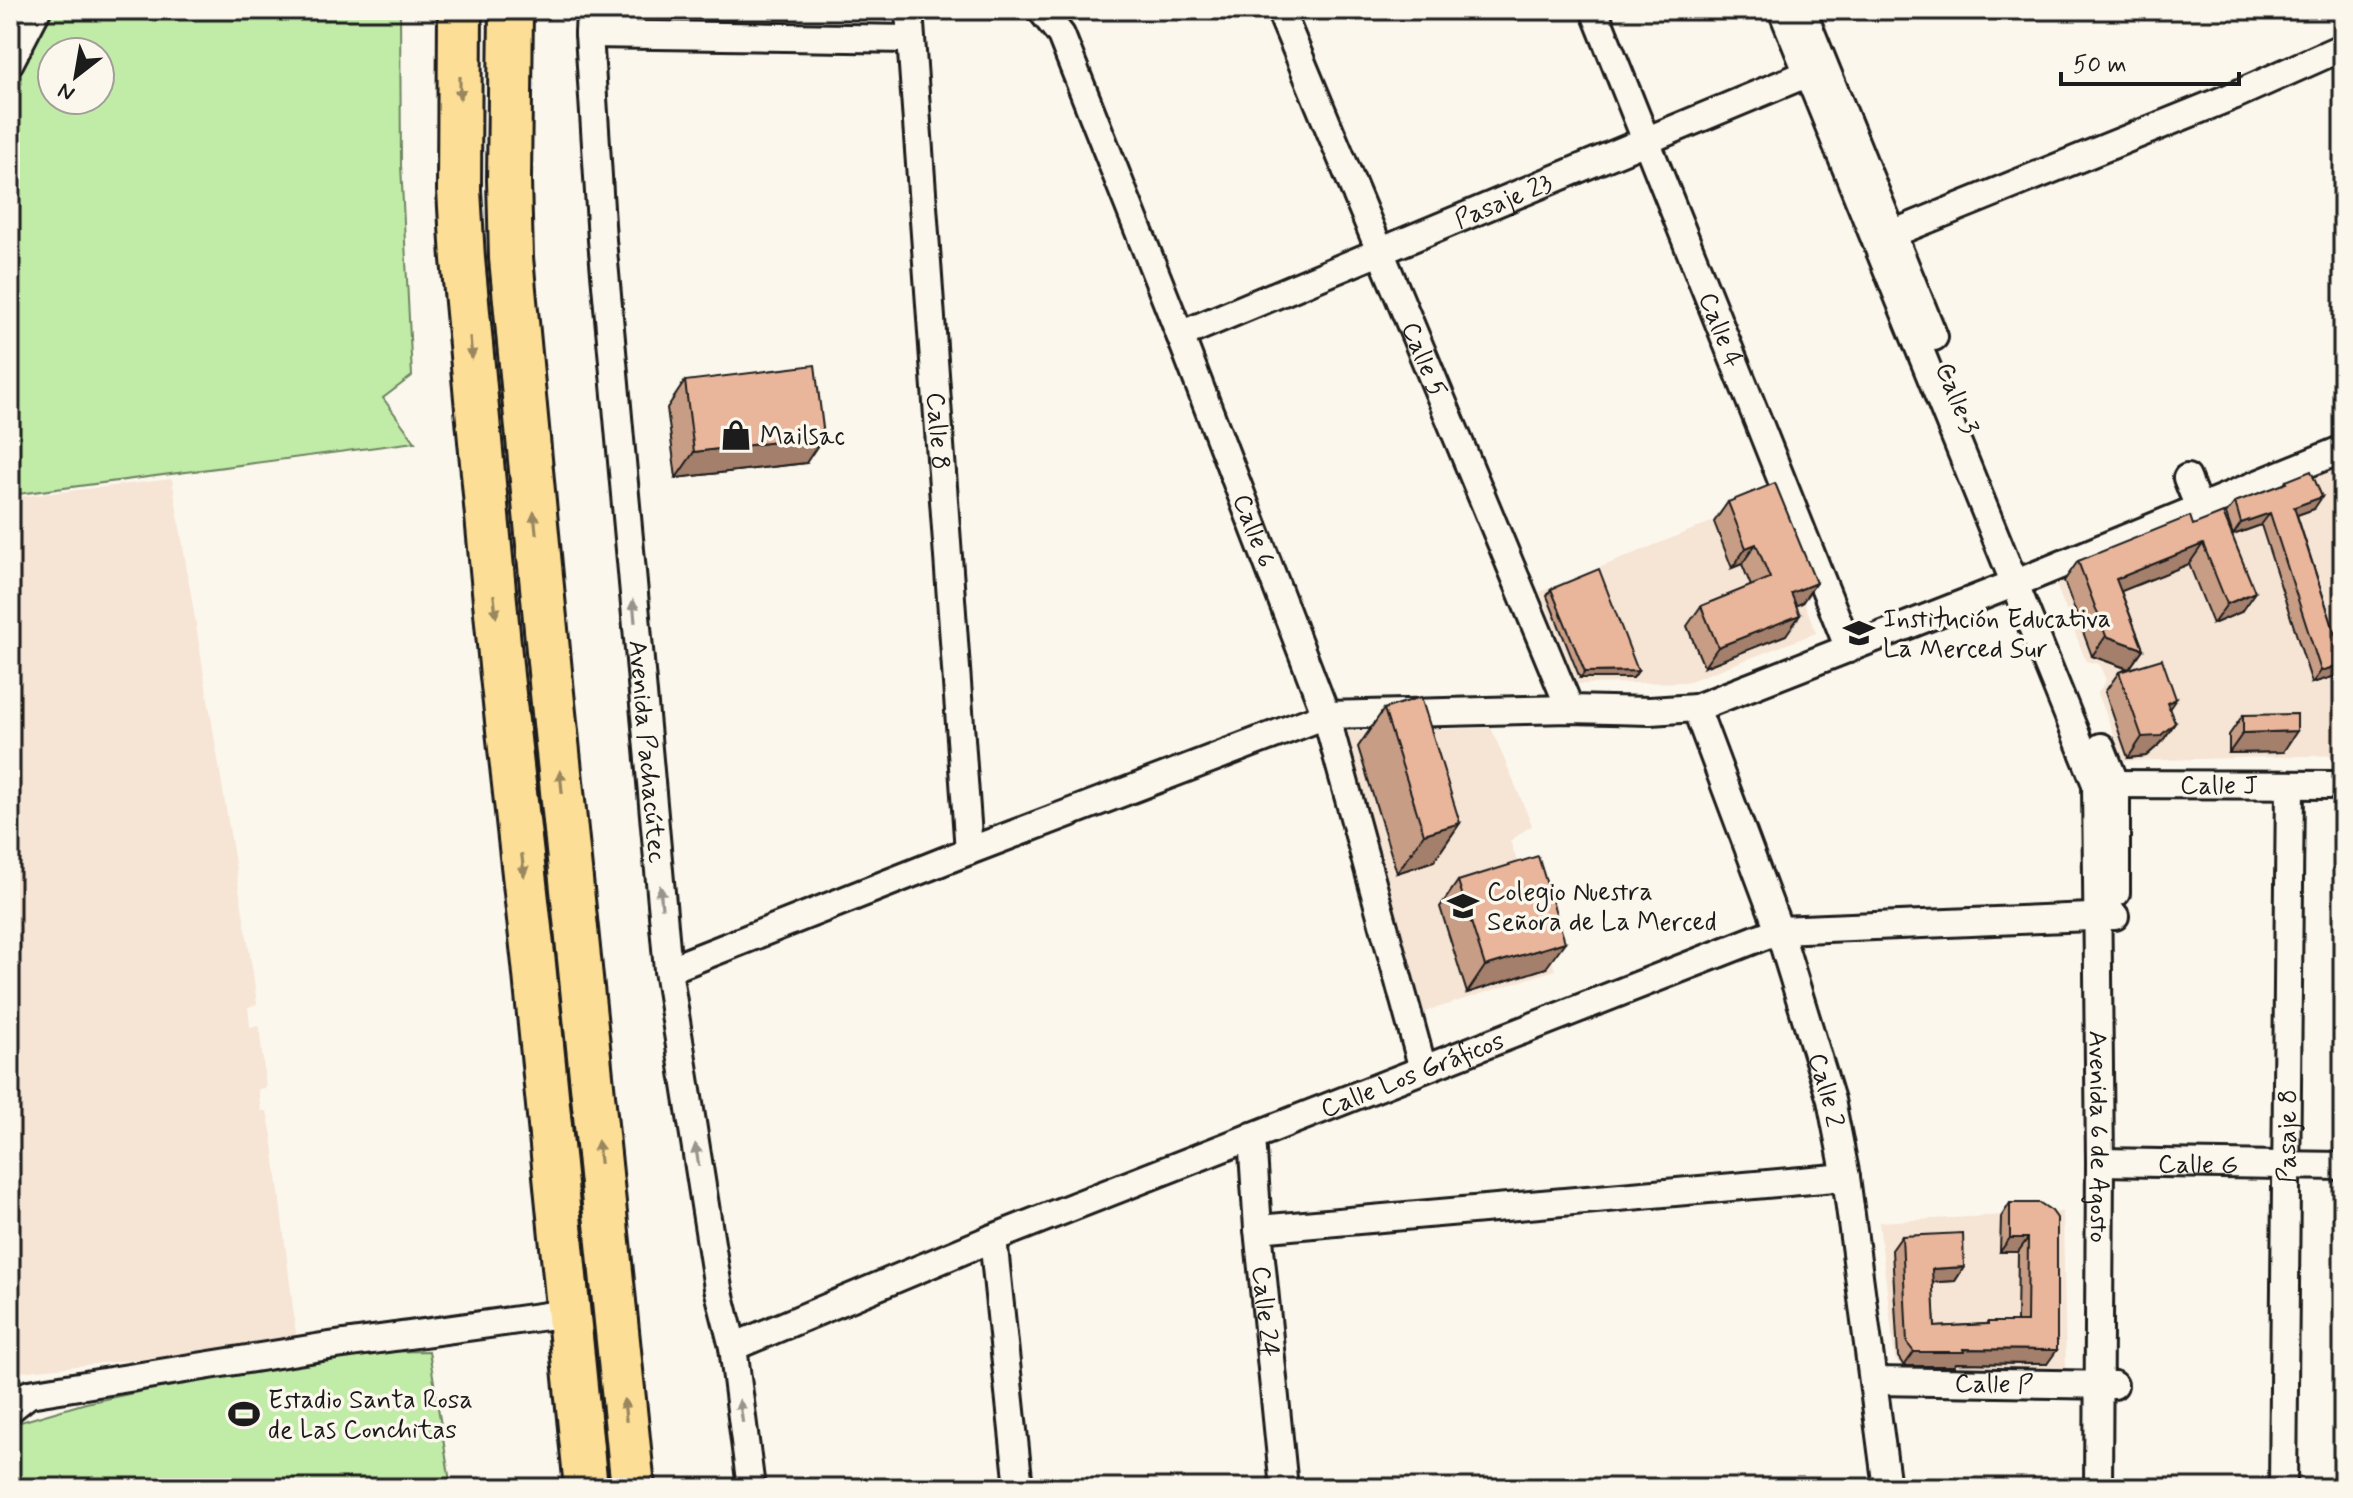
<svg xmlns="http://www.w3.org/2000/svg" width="2353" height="1498" viewBox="0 0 2353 1498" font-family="Mynerve,sans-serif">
<rect width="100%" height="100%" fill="#fbf7ec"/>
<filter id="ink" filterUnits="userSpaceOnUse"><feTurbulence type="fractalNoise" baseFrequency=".0125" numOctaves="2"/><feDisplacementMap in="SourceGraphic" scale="16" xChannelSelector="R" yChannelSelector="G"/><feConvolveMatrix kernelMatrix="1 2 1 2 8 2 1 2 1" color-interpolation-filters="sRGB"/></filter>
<g filter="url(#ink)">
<g fill="#f6e4d4">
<path d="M2343,466V755L2124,761L2098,693L2106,680L2099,664L2086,661L2053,577Z"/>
<path d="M172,479L253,974L257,1004L248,1007L250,1027L259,1026L266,1088L258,1089L261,1111H267L272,1136L297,1342L10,1373V498Z"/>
<path d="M1765,500L1816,633L1687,682L1578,684L1540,592Z"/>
<path d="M1491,728L1532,825L1510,841L1555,970L1424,1012L1345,732Z"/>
<path d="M2063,1212L2066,1372L1905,1371L1895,1359L1879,1222Z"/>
</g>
<g fill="#c1eca8" stroke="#6e8462" stroke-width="2" fill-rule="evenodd">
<path d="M54,10H400L401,165L412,376L383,398L415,442L10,495V92ZM52,52H100V100H52Z"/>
<path d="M429,1351L451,1488H10V1425L86,1403L267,1365L304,1364L368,1352Z"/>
</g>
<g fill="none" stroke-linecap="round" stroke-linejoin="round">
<defs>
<g id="minor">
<path id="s1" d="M590,10L589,34L602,240L668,970L718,1288L733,1347L751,1488"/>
<path id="s2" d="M909,10L969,851"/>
<path id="s3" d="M1041,10L1061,35L1180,335L1326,715L1423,1069"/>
<path id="s4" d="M1280,10L1570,709"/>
<path id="s5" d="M1594,10L1849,649"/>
<path id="s6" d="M1782,10L2096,784L2100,1162L2098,1488"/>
<path d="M1802,10L1934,337"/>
<path d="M589,34L910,39"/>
<path d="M10,62L37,10"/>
<path d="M1877,240L2233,96L2343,47"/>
<path id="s7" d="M1180,335L1823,67"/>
<path d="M2187,478L2199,508"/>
<path id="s8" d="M1696,708L1779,930L1831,1100L1846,1177L1887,1488"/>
<path d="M2101,747L2116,785V893"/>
<path id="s9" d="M2099,784L2343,785"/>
<path d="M668,970L969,851L1326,715L1570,709L1650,711L1696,708L2031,577L2343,449"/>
<path id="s10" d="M1252,1136L1258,1229L1284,1488"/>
<path id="s11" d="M2100,1162L2343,1166"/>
<path d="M1258,1229L1846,1177"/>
<path d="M993,1238L1019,1488"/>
<path id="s12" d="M733,1347L993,1238L1779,930L2115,916"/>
<path id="s13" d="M1874,1381L2114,1385"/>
<path d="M10,1409L29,1394L322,1347L568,1313"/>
<path id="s14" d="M2283,1488L2290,785"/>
</g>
<g id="primary">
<path d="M460,10L459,190L463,259L502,676L534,964L586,1488"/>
<path d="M511,10L509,180L511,258L552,693L633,1488"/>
</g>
</defs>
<use href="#minor" stroke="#1c1c1c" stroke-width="32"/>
<use href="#primary" stroke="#1c1c1c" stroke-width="48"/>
<use href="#minor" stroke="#fbf7ec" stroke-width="26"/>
<use href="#primary" stroke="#fdde96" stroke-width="42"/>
</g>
<g fill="#c89d85" stroke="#1c1c1c" stroke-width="2">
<path d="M685,381L806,463L676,478L667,408Z"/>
<path d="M2286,481L2314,509L2297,515L2343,658V666L2336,676L2312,683L2261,525L2233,535L2226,514L2235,502L2284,484Z"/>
<path d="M1728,502L1802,603L1796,605L1786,635L1704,667L1687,626L1701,606L1751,586L1742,564L1732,568L1714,522Z"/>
<path d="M2193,525L2241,612L2213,624L2189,564L2121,591L2143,649L2129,669L2169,709L2175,723L2161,743L2146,756L2128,758L2105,692L2119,672L2128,669L2092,656L2064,581L2078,561Z"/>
<path d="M1551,589L1638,671L1633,678H1580L1547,596Z"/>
<path d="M1384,709L1460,823L1434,861L1397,873L1358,747Z"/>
<path d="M2243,715L2283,752L2229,753V735Z"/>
<path d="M1458,881L1546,968L1467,993L1440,907Z"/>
<path d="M2010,1203H2040L2047,1364L1956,1363L1954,1366H1904L1898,1357L1892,1250L1902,1236L1964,1267L1955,1281L1932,1282L1935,1327L1986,1324L1988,1322H2017L2018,1252H2000L2001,1217Z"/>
</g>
<g fill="#a37f6c" stroke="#1c1c1c" stroke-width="2">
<path d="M824,436L806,463L676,478L694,452Z"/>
<path d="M2322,497L2314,509L2286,519L2294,507Z"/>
<path d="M2270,513L2261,525L2233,535L2241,523Z"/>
<path d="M1756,544L1742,564L1732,568L1746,548Z"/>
<path d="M2203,544L2189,564L2102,599L2116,579Z"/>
<path d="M1816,583L1802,603L1777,613L1791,593Z"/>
<path d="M2255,592L2241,612L2213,624L2227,604Z"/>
<path d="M1800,615L1786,635L1704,667L1718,647Z"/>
<path d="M2106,636L2143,649L2129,669L2092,656Z"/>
<path d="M2343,664V666L2336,676L2312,683L2321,671Z"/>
<path d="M1638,671L1633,678H1580L1585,672Z"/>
<path d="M2176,699L2162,719L2167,703Z"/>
<path d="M2175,723L2161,743L2146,756L2128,758L2142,737Z"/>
<path d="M2297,731L2283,752L2229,753L2243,733Z"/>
<path d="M1460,823L1434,861L1397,873L1424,834Z"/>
<path d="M1565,942L1546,968L1467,993L1485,966Z"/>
<path d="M2010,1238H2028L2018,1252H2000Z"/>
<path d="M1964,1267L1955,1281L1922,1283L1932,1269Z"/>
<path d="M1963,1349L2057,1350L2047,1364L1956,1363L1954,1366H1904L1914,1352Z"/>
</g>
<g fill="#e9b69b" stroke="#1c1c1c" stroke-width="2">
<path d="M815,365L824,436L694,452L685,381Z"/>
<path d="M2311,471L2322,497L2294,507L2343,658V664L2321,671L2270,513L2241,523L2235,502L2287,483L2286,481Z"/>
<path d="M1775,483L1816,583L1791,593L1800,615L1718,647L1701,606L1770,578L1756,544L1746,548L1728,502Z"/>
<path d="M2223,513L2255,592L2227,604L2203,544L2116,579L2143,649L2106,636L2078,561L2190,516L2193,525Z"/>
<path d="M1599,569L1638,671L1585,672L1551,589Z"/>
<path d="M2162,659L2176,699L2167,703L2175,723L2160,736L2142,737L2119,672Z"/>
<path d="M1421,697L1460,823L1424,834L1384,709Z"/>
<path d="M2297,714V731L2243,733V715Z"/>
<path d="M1538,856L1565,942L1485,966L1458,881Z"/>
<path d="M2010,1203H2040L2052,1211L2057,1218V1350L1963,1349L1964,1352H1914L1907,1343L1902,1236L1963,1233L1964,1267L1932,1269L1935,1327L1988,1324V1322H2027L2028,1238H2010Z"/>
</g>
<defs><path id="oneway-solid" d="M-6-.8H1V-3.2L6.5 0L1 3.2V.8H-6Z" transform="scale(2)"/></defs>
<g fill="#98875f">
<use href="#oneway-solid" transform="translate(460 88) rotate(90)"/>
<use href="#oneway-solid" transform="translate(471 348) rotate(85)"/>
<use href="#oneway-solid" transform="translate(535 523) rotate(-96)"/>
<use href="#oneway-solid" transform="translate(495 606) rotate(84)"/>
<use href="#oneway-solid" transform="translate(561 782) rotate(-96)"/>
<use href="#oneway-solid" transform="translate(523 865) rotate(83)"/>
<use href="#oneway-solid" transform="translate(599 1152) rotate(-96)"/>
<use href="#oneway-solid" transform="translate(625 1410) rotate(-96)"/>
</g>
<g fill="#97948e">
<use href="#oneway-solid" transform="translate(634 611) rotate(-95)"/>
<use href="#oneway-solid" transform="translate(661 897) rotate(-95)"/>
<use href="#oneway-solid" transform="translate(697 1155) rotate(-99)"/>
<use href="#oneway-solid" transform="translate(741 1411) rotate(-98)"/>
</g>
</g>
<defs>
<symbol id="shop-bare" viewBox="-9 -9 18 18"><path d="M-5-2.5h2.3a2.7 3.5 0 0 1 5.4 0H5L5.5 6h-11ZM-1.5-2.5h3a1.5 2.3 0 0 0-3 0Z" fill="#1c1c1c" stroke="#fbf7ec" stroke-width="2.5" paint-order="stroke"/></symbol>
<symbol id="school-bare" viewBox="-9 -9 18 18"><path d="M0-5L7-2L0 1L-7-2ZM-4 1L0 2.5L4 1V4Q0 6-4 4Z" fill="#1c1c1c" stroke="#fbf7ec" stroke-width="2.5" paint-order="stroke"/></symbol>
<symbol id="stadium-bare" viewBox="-9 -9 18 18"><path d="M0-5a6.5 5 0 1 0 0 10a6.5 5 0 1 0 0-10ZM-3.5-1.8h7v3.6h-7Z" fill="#1c1c1c" stroke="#fbf7ec" stroke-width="2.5" paint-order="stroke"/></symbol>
</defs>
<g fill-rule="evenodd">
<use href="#shop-bare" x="714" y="413" width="44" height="44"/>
<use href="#school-bare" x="1837" y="611" width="44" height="44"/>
<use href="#school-bare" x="1441" y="884" width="44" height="44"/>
<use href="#stadium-bare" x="222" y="1392" width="44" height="44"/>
</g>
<g text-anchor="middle" stroke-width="7" stroke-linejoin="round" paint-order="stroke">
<g font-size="26" fill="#1c1c1c" stroke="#fbf7ec">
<text dy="9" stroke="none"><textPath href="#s7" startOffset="350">Pasaje 23</textPath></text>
<text dy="9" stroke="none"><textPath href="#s5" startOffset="344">Calle 4</textPath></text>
<text dy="9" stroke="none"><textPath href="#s4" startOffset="378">Calle 5</textPath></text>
<text transform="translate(1958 398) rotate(68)" y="9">Calle 3</text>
<text dy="9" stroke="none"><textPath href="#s2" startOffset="422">Calle 8</textPath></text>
<text dy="9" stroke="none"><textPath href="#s3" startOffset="564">Calle 6</textPath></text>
<text dy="9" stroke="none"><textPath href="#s1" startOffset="744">Avenida Pachacútec</textPath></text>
<text dy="9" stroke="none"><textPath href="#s9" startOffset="120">Calle J</textPath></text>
<text dy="9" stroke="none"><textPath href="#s12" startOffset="732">Calle Los Gráficos</textPath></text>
<text dy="9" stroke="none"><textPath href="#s8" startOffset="404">Calle 2</textPath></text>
<text dy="9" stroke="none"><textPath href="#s6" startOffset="1188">Avenida 6 de Agosto</textPath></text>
<text dy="9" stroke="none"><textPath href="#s14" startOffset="352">Pasaje 8</textPath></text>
<text dy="9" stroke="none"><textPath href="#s11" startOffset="98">Calle G</textPath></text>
<text dy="9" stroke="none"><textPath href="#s10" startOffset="176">Calle 24</textPath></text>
<text dy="9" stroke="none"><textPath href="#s13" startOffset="120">Calle P</textPath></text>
</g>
<g font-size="26" fill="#1c1c1c" stroke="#fbf7ec" text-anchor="start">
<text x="760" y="444">Mailsac</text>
<text x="1883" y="627">Institución Educativa<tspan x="1883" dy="30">La Merced Sur</tspan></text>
<text x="1487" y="900">Colegio Nuestra<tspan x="1487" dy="30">Señora de La Merced</tspan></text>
<text x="268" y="1408">Estadio Santa Rosa<tspan x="268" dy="30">de Las Conchitas</tspan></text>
</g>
</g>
<rect width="2353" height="1498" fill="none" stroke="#fbf7ec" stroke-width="40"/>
<rect x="20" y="20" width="2313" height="1458" fill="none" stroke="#1c1c1c" stroke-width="3" filter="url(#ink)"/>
<g transform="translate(76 76) rotate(211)"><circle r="38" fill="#fbf7ec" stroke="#a29f99" stroke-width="2"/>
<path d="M0-6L14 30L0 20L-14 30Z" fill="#1c1c1c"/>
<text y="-12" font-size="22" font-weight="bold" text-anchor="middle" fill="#1c1c1c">N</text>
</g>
<path d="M2061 72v12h178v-12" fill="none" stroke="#1c1c1c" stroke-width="4"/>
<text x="2073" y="72" font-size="24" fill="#1c1c1c" stroke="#fbf7ec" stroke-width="6" paint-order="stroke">50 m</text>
</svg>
